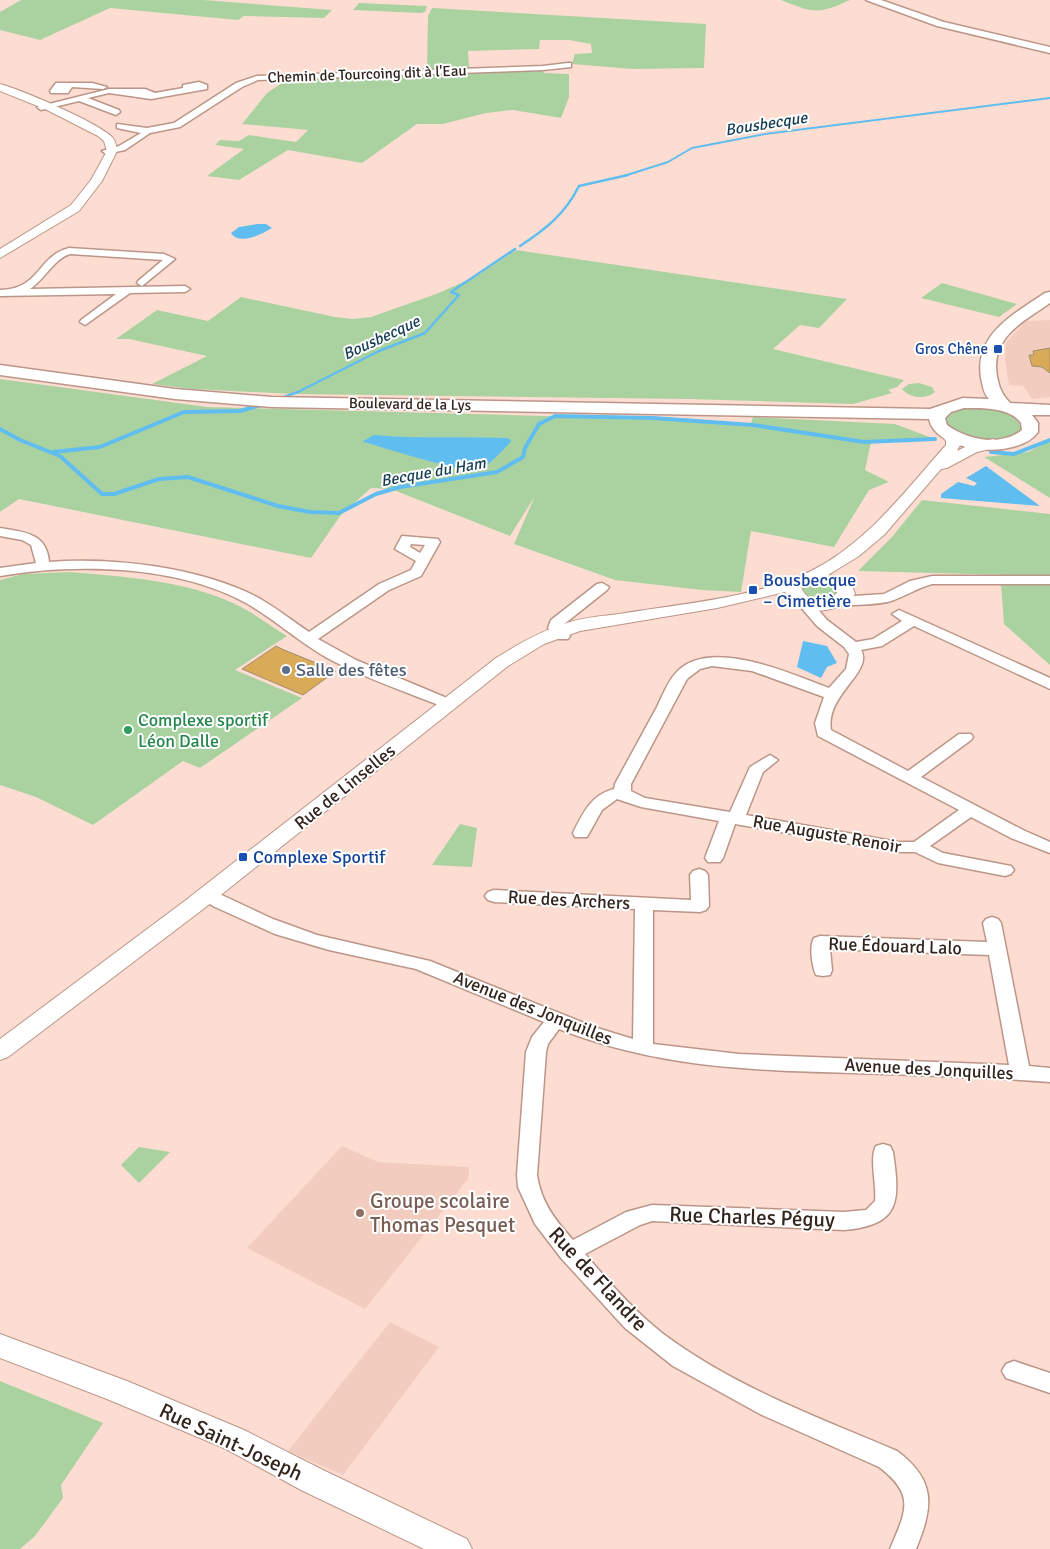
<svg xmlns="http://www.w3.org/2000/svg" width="1050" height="1549" viewBox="0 0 1050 1549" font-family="Signika,sans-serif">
<rect width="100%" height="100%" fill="#fdddd1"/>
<g fill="#f2cdbf">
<path d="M1050,320V397L1032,399L1023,386L1009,385L1005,360L1006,343L1026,321Z"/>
<path d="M342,1146L378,1162L469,1167L468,1179L365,1309L247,1248Z"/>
<path d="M390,1322L439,1347L343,1475L288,1451Z"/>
</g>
<g fill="#aad2a0">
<path d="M21,0H203L332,10L324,18L244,16L238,20L110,8L40,40L0,30V12Z"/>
<path d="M781,0H850C817,15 814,13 781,0Z"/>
<path d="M359,3L427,6L425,12L420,13L353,10Z"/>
<path d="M432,8L706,24L704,68L633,69L572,64L575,54L592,53L591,44L569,40H540L539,49L468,51L469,67L492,69L427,70L428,16Z"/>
<path d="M542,69L544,73L569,74V97L561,118L513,110L486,113L443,124H417L362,163L288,150L239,180L207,176L244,149L215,145L220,140L239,141L249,135L296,142L308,130L242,124L267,93L289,78Z"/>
<path d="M516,250L847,299L819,328L800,325L773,349L904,380L897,387L888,390L892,393L853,404L689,399L294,394L192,389L152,384L207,356L129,339H116L157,310L208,321L241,297L335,317L353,319L371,317L436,294L477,276Z"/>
<path d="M942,283L1017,304L999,317L921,298Z"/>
<path d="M0,379L207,407L655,419L750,426L753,417L895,424L935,439L871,442L865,470L889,482L869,490L834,547L751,531L741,592L702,590L615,580L514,544L535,496L510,536L391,489L371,488L341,515L311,558L19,499L0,512Z"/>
<path d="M919,383L932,387L935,392C926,400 909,398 902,389L909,384Z"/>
<path d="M984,406L1009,413L1022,421L1024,430L1010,439L984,441L953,432L945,423V417C955,406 970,407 984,406Z"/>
<path d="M1050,441V498L984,457L1028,452Z"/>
<path d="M922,500L1050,514V576L858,571L892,537Z"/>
<path d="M70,572C126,577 184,580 235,604C253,612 270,626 287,636L235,670L302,698L200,768L183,761L93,825L36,797L0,785V580L23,574Z"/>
<path d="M811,582L828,583L837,589L838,594C826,600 818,601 805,596L802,587Z"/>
<path d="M1001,585H1050V665L1004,624Z"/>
<path d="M460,824L477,828L472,867L432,865Z"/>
<path d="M139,1147L170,1152L139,1183L121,1165Z"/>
<path d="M0,1381L103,1423L61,1485L63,1498L35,1536L20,1549H0Z"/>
</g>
<g fill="#60bdf0">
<path d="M257,224H266L272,228C262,234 239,246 231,233L239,227Z"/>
<path d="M374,435C417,439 462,436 506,438L510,439L511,442C502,450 490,466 478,469C461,473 385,448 364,442L363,441Z"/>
<path d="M986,466L1040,506L941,498V494L958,482L974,486L977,483L966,478Z"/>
<path d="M803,641L827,646L837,663L827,667L821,678L797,667Z"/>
</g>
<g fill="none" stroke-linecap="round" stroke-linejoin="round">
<path stroke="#60bdf0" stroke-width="2" d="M624,176L668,162L692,148L765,134L1050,98"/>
<g stroke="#60bdf0" stroke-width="2.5">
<path d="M520,246C546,229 565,214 579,186L628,175"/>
<path d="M281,398L298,392L379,351L425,333L459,295L451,292L515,249"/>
</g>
<g stroke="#60bdf0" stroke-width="4">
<path d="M0,429L20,440L60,456L102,494H114L159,479L188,477L278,506L310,512L339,513L376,494L400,487L497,472L523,457L525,448L539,424L555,416L653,418L753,425L864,442L935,439"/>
<path d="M53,452L100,447L184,412L240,411L261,405"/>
<path d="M991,452L1014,454L1050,440"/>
</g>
</g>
<g fill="#d9aa57" stroke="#9f8c6d">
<path d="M1050,348V373L1042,367L1032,366L1029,355H1034L1033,351Z"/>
<path d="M276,646L284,650L336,671L303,695L242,669Z"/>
</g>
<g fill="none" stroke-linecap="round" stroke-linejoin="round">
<defs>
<g id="minor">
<path d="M568,63H571V67L543,70L258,80L242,87L180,127L150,133L125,150L106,154L102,151L119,146L141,133L117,128V124L147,128L174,123L236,83L257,76L543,66Z"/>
<path d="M199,82L207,85V89L151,99L109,93L88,98L119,110L120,112L116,115L79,101L41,110L37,107L109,89H145L155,93L183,88V85Z"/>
<path d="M56,83H92L107,87L103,89L72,87L68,93H51L50,91Z"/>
<path d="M69,248L164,254L175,259L142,286L137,283L138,281L163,260L70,254C54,259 44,280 30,289L185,286L190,289L185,292L130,293L85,325L80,322L81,320L116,294L0,296V290C41,289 37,256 69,248Z"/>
<path d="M0,528C24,532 47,533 49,562C113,557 197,567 255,596C274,606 291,620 309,632L379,584L411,570L416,561L395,549L402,536L438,539L440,542L421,576L389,590L318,639L356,660L454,701L457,704L454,707H444C406,692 367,679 331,660C301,644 276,620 246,603C177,565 75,563 0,576V568L36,563L31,545L22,540L0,536ZM411,544L425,545L420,553L410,547Z"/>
<path d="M932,576H1050V584H932C917,588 906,596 891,601C882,604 838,608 833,601L840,597L884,594L910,581Z"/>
<path d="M602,583L609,587L607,590L563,625L562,627L570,636L568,639H558L548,628L551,620L597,584Z"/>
<path d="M804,598L809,599L827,620L856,642L873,639L902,621L892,614L899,610L1050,678V689L914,626L882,646L861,650C874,672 825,695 831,730L908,771L959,734H971L973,737L971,740L921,777L1023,830L1050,842V853L1011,838L971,817L930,846L943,853L1011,866L1014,870L1011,874L1005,876L938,863L915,852H898L735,824L723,858L720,862H708L705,858L719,821L641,807L617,799L602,810L587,837H575L573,833C583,813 591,795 614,789L615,784C629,758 643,733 657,707C662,697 667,683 675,674C707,635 791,674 829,688L846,669L849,654L844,647L817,626L799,605L797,602L799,599ZM712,666L752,671L824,697L815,723L818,736L959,810L914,842H898L746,815L763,772L778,760L770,755L750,767L730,812L645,798L631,791V784L687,679L700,669Z"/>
<path d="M699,869L705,871L708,875L709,906L706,910L700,912L653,910V1044L739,1054L1009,1065L989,955L830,949L832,970L830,975L823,976L816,975C812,966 809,946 814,938L820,936L987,942L983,923L986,919L992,917L998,919L1001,923L1029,1066L1050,1068V1082C985,1077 919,1075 853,1073C749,1070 659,1068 559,1029L548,1044L546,1052L537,1175C541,1202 555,1220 573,1240L626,1212L652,1205L844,1212L866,1210L875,1201C877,1186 869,1158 876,1146L883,1144L890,1146L893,1152C900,1201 901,1225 844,1230L652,1221L640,1225L585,1254C609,1282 633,1310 662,1333C732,1386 817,1417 897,1451C937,1481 933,1507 916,1549H890C906,1511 916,1495 879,1467L760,1414L673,1366L625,1328L561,1258L535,1224L518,1187L517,1175L526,1052L532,1037L544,1022L416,969L329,950L275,934L215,907L201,899L198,895L201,891H213L273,919L317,935L430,961L594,1027L633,1039L635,909L494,902L488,900L485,896L488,892L494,890L691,900L690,875L693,871Z"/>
<path d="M1014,1361L1050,1373V1393L1006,1378L1002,1371L1006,1364Z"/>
</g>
<g id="tertiary">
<path d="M0,84C22,90 97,122 112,137C116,141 116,146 117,151L102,181L79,211L0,258V249L71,205L91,180L107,151L104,141L98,136L45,109L0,91Z"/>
<path d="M949,429L954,431L962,441L957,451L967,446L993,439L1001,444L998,447L977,452L947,468L941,469L884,535L859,556L828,575C840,577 852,581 855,594C840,615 797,618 785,592L717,608L580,631L544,644L508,666L202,910L8,1057L0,1060V1039L186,900L496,658C520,643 543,630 570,622C586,617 603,616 619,614C678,604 757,598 811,571C867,543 905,491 946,445V441L941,434ZM811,582L830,585L837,590V593C827,603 806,603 801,587Z"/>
<path d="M0,1334L127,1381L244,1430L323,1470L467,1539L472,1549H424L301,1490L224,1448L107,1399L0,1358Z"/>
</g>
<g id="secondary">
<path d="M866,0H881L944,22L1050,47V53L937,26Z"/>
<path d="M1050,292V303C1023,322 990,337 997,376C999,388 1002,394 1010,403L1050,405V415H1032L1038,423V432C1019,460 936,454 929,419L272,407L175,399L0,375V365L175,389L272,397L930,409L963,398L989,399C983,393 983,386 981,378C974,334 1014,314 1045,293ZM964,408C981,408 1010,407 1021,423L1022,430C1001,447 967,440 947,425L945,418L951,412Z"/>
</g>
</defs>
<use href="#minor" stroke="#bb9688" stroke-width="3"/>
<use href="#tertiary" stroke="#bb9688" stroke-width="2"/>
<use href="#secondary" stroke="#bb9688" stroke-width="3"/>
<use href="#minor" fill="#fff" fill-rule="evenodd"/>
<use href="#tertiary" fill="#fff" fill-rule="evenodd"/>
<use href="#secondary" fill="#fff" fill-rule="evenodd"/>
</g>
<g fill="#1a4fb4" stroke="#fff" stroke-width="2">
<rect x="993" y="344" width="10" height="10" rx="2.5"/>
<rect x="748" y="585" width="10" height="10" rx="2.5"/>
<rect x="238" y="852" width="10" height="10" rx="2.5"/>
</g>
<circle fill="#5c6f8a" stroke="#fff" stroke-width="2" cx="286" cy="670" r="5"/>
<circle fill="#2e9e5b" stroke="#fff" stroke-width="2" cx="128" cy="730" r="5"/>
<circle fill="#8d6e63" stroke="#fff" stroke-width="2" cx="360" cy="1213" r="5"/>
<g text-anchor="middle" stroke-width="4" stroke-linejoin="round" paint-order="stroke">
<g font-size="15" fill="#33241e" stroke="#fff">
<text transform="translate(367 74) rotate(-2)" y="5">Chemin de Tourcoing dit à l'Eau</text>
<text transform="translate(410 404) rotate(1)" y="5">Boulevard de la Lys</text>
</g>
<g font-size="15" fill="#164399" stroke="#fff" text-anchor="end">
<text x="988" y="354">Gros Chêne</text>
</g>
<g font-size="16" font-style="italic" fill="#153d53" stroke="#fff">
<text transform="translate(766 123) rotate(-9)" y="6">Bousbecque</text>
<text transform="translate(381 337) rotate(-25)" y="6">Bousbecque</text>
<text transform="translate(433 471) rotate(-10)" y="6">Becque du Ham</text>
</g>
<g font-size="18" fill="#164399" stroke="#fff" text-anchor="start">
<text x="763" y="586">Bousbecque<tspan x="763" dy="21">– Cimetière</tspan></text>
<text x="253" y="863">Complexe Sportif</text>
</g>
<g font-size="18" fill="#4e5e75" stroke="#fff" text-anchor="start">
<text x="296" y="676">Salle des fêtes</text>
</g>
<g font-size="18" fill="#27864d" stroke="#fff" text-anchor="start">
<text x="138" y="726">Complexe sportif<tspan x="138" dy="21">Léon Dalle</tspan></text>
</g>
<g font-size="18" fill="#33241e" stroke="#fff">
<text transform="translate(345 787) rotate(-39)" y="6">Rue de Linselles</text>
<text transform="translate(827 834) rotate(10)" y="6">Rue Auguste Renoir</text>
<text transform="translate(569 900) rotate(3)" y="6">Rue des Archers</text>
<text transform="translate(895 946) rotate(2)" y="6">Rue Édouard Lalo</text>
<text transform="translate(533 1008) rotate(22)" y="6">Avenue des Jonquilles</text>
<text transform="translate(929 1069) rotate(3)" y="6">Avenue des Jonquilles</text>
</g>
<g font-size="21" fill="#785e54" stroke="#fff" text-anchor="start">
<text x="370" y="1208">Groupe scolaire<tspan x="370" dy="24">Thomas Pesquet</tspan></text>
</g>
<g font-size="21" fill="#33241e" stroke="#fff">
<text transform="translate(752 1217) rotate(2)" y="7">Rue Charles Péguy</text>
<text transform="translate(598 1279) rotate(47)" y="7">Rue de Flandre</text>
<text transform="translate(231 1442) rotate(25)" y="7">Rue Saint-Joseph</text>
</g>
</g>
</svg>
